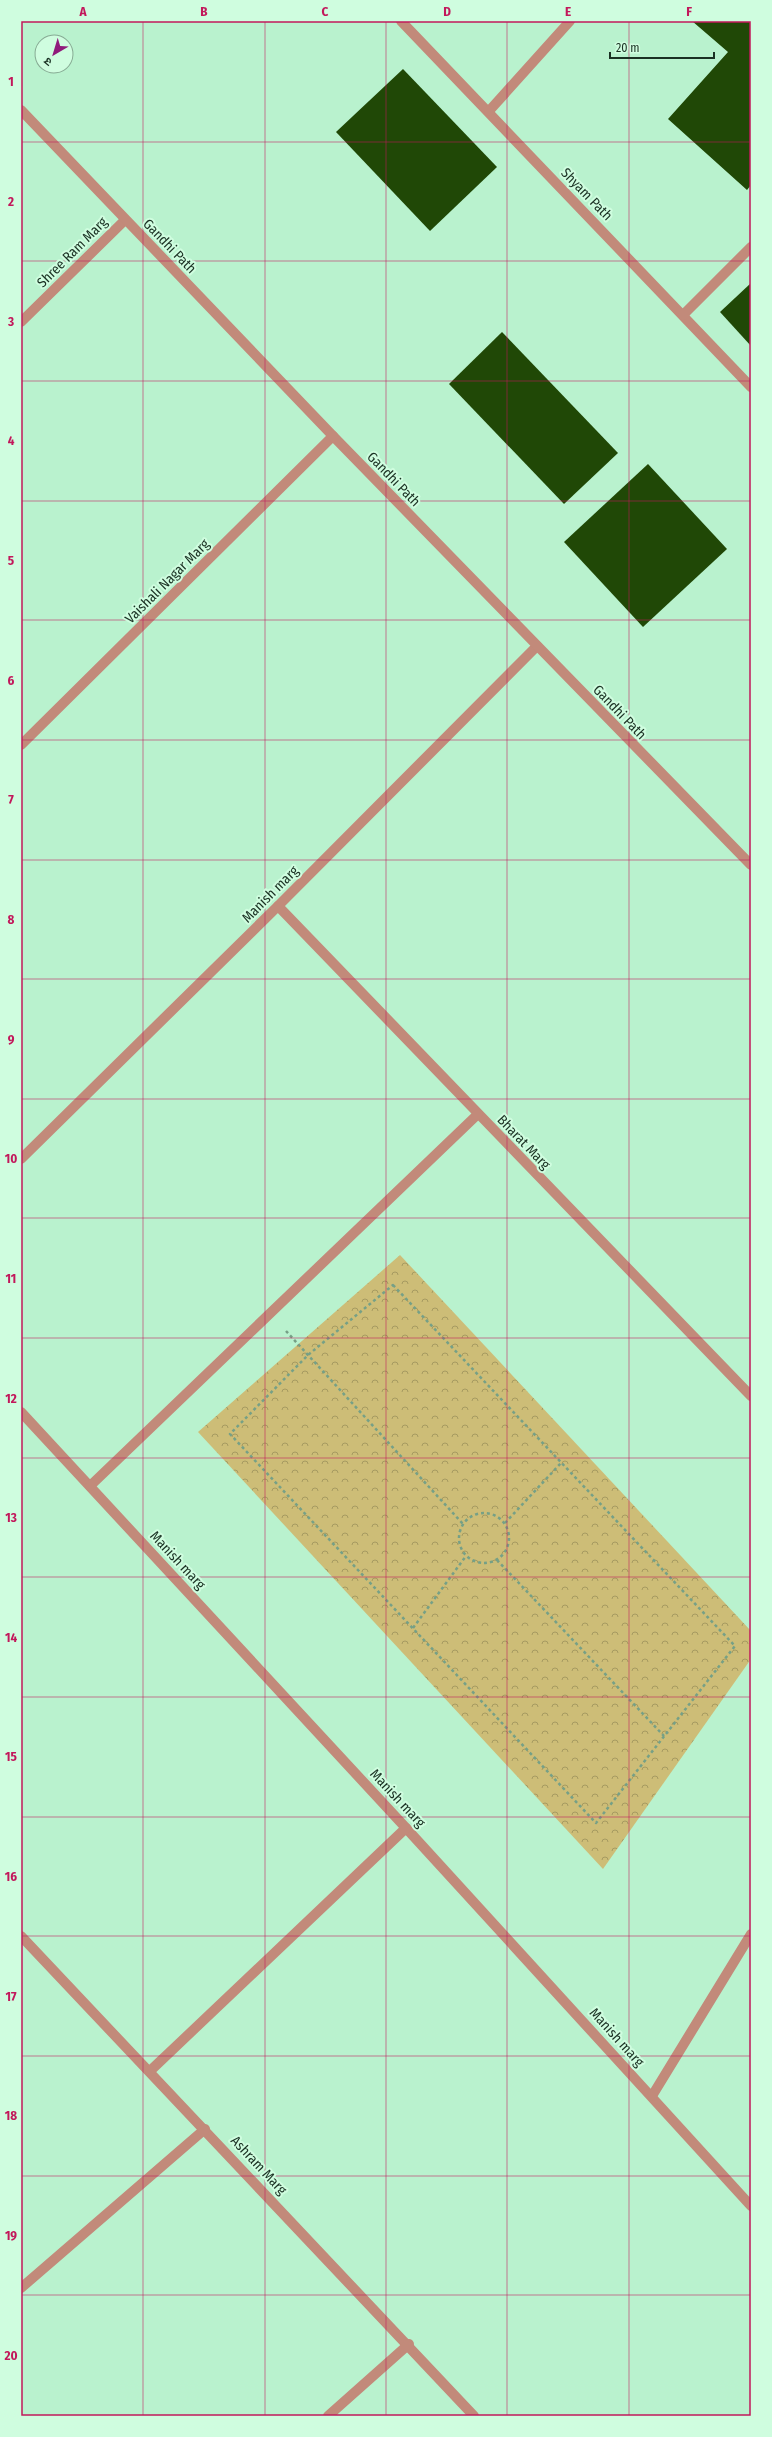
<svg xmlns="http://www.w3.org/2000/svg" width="772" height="2437" viewBox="0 0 772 2437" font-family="'Fira Sans Condensed','Noto Sans Devanagari',sans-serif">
<defs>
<pattern id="park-crowns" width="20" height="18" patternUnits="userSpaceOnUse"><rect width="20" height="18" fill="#cdbd77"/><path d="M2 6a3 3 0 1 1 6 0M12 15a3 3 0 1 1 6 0" fill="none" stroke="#a69a61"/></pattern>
</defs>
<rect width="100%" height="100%" fill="#b9f2ce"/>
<path fill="url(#park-crowns)" d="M400,1255L751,1631V1659L603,1869L198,1432Z"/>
<g fill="#204806">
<path d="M692,21H751V185L747,190L668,119L728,52Z"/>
<path d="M403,69L497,167L430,231L336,132Z"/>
<path d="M751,283V346L720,312Z"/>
<path d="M502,332L618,453L564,504L449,384Z"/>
<path d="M648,464L727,549L643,627L564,542Z"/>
</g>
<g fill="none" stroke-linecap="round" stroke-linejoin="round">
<g stroke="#76a086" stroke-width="2.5" stroke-dasharray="3 3" stroke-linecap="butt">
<path d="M393,1285L735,1646L596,1823L230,1434L308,1355Z"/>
<path d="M286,1331L463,1524"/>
<circle cx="484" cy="1538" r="25"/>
<path d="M505,1523L561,1463"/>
<path d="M497,1560L664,1736"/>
<path d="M413,1628L466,1556"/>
</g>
<g stroke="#c28a7a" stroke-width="10">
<path d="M401,21L751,387"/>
<path d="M489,111L570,21"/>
<path d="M683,315L751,247"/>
<path d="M21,322L125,220"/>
<path d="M21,745L333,436"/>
<path d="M278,906L751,1396"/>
<path d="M21,1159L278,906L537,646"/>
<path d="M21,1412L406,1828L751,2206"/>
<path d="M90,1486L478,1114"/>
<path d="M21,1936L474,2416"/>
<path d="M150,2071L406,1828"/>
<path d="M652,2096L751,1934"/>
<path d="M21,2288L205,2129"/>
<path d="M328,2416L409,2344"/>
</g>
<path stroke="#c28a7a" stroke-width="10" d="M21,110L333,436L751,865"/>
</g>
<path fill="none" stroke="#c2185b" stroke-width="1" stroke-opacity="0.55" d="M143,21V2416M265,21V2416M386,21V2416M507,21V2416M629,21V2416M21,142H751M21,261H751M21,381H751M21,501H751M21,620H751M21,740H751M21,860H751M21,979H751M21,1099H751M21,1218H751M21,1338H751M21,1458H751M21,1577H751M21,1697H751M21,1817H751M21,1936H751M21,2056H751M21,2176H751M21,2295H751"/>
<g text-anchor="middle" stroke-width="4" stroke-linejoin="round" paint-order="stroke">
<g font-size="14" fill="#1a3123" stroke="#cffddf">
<text transform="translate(587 194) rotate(46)" y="5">Shyam Path</text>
<text transform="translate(170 246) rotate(46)" y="5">Gandhi Path</text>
<text transform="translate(72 252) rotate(-45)" y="5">Shree Ram Marg</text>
<text transform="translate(394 479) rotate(46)" y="5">Gandhi Path</text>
<text transform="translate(167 581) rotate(-45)" y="5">Vaishali Nagar Marg</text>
<text transform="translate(620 712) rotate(46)" y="5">Gandhi Path</text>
<text transform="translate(270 894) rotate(-45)" y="5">Manish marg</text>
<text transform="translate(524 1142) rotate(46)" y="5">Bharat Marg</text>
<text transform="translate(178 1560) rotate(47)" y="5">Manish marg</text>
<text transform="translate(398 1798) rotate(47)" y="5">Manish marg</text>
<text transform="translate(617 2037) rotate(48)" y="5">Manish marg</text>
<text transform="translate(259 2165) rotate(47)" y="5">Ashram Marg</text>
</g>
</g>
<rect width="772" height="2437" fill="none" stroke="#cffddf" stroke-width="44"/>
<g transform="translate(54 54) rotate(218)"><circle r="19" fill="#cffddf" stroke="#87ab94"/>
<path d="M0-3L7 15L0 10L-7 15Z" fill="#901b7b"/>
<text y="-6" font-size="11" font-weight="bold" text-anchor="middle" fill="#1a3123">उ</text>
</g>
<path d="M610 52v6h104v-6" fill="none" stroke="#1a3123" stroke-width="2"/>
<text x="616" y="52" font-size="12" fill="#1a3123" stroke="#cffddf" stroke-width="3" paint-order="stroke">20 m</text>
<rect x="22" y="22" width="728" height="2393" fill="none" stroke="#c2185b" stroke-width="1.5"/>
<g font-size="13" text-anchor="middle" font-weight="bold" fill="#c2185b">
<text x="83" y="16">A</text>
<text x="204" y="16">B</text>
<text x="325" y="16">C</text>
<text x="447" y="16">D</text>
<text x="568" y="16">E</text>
<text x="689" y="16">F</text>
<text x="11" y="86">1</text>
<text x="11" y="206">2</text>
<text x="11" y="326">3</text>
<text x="11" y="445">4</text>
<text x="11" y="565">5</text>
<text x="11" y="685">6</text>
<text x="11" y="804">7</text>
<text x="11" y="924">8</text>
<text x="11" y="1044">9</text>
<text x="11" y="1163">10</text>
<text x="11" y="1283">11</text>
<text x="11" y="1403">12</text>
<text x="11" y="1522">13</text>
<text x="11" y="1642">14</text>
<text x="11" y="1761">15</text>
<text x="11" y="1881">16</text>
<text x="11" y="2001">17</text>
<text x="11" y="2120">18</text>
<text x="11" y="2240">19</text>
<text x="11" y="2360">20</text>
</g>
</svg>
